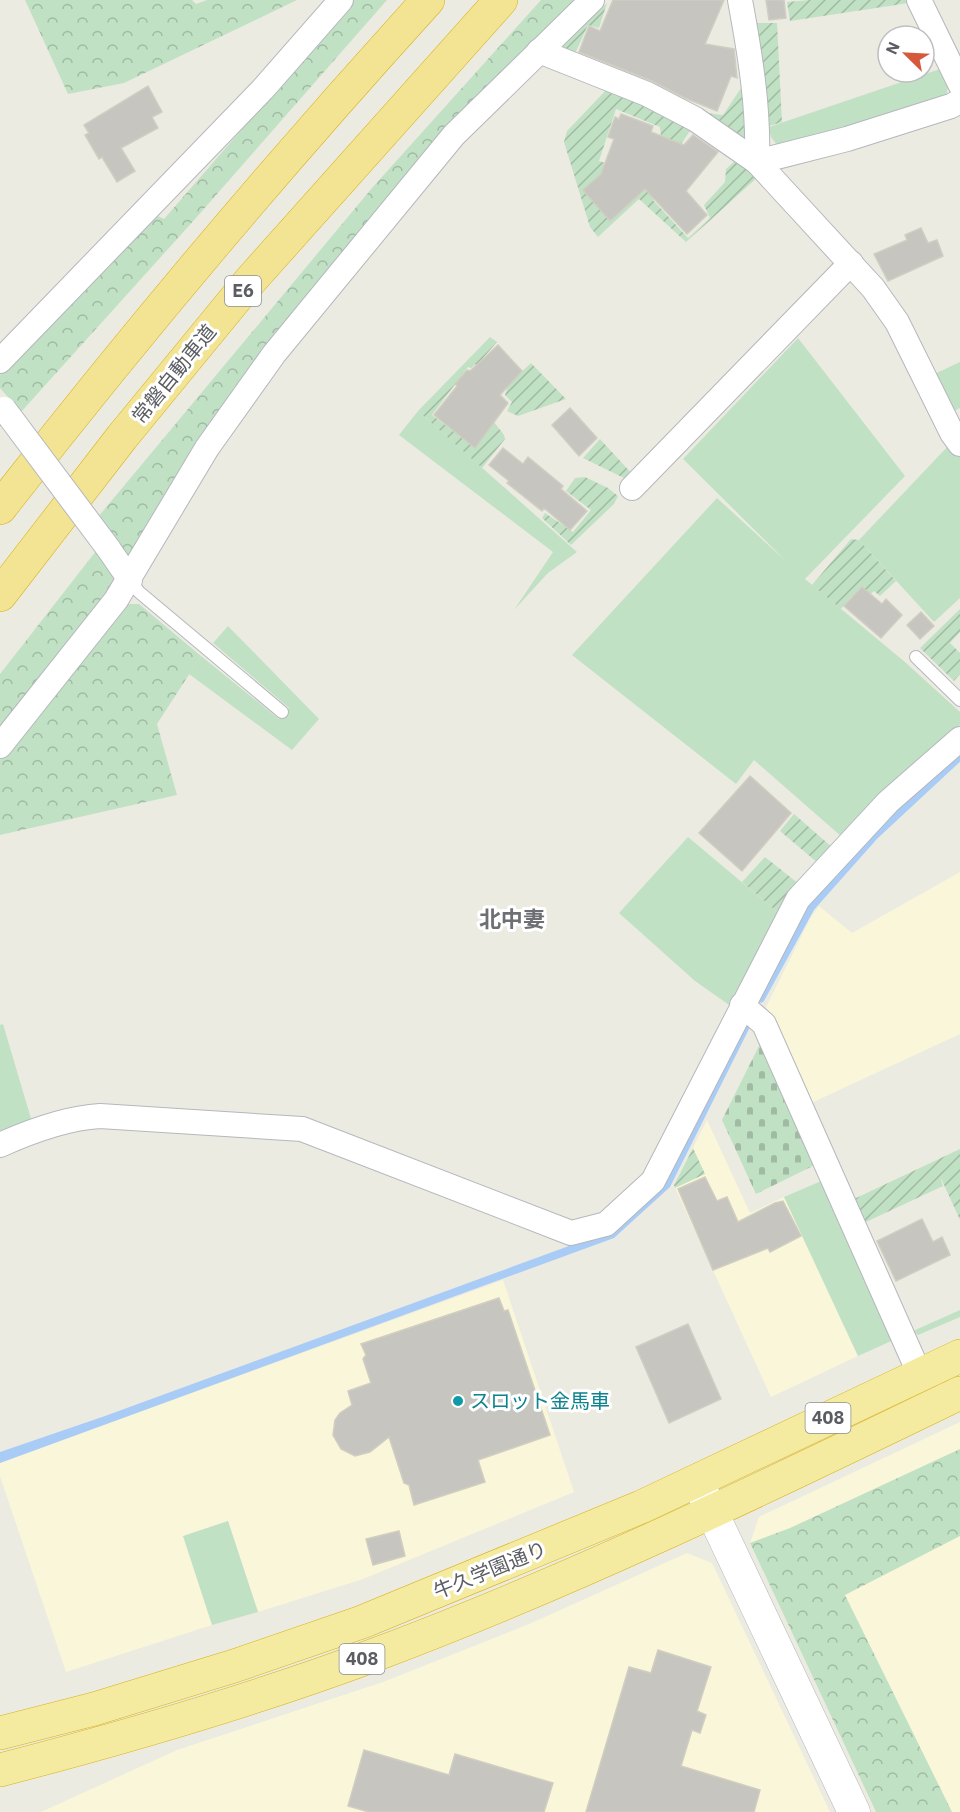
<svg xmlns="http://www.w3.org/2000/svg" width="960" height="1812" viewBox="0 0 960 1812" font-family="'IBM Plex Sans','Noto Sans JP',sans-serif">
<defs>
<pattern id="forest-crowns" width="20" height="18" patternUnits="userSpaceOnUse" patternTransform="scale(1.5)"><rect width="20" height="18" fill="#c1e1c4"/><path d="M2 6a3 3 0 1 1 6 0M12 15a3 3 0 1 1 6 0" fill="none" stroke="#a0baa3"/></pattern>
<pattern id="cemetery-stones" width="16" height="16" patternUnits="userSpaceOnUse" patternTransform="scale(1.5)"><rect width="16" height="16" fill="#c1e1c4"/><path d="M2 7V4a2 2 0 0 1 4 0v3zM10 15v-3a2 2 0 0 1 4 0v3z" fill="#a0baa3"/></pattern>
<pattern id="garden-furrows" width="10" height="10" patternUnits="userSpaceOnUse" patternTransform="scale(1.5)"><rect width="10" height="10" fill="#c1e1c4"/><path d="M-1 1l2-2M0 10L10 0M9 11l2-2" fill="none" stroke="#a0baa3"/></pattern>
</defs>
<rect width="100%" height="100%" fill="#ecebe2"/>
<g fill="#faf6d9">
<path d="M960,872V1034L809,1104L766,1007L811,917L819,906L852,933Z"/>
<path d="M707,1120L750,1213L784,1197L858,1356L771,1397L674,1185Z"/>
<path d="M503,1280L574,1492L363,1579L258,1612L228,1521L184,1536L212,1625L66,1672L0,1476V1463Z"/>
<path d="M960,1422V1812H876L750,1543L759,1517Z"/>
<path d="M687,1553L712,1563L830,1812H41L177,1750L383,1682L527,1625Z"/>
</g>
<g fill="#c1e1c4">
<path d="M940,69L948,87L946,97L779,148L771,137L769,127Z"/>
<path d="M798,338L905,476L805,579L905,662L960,712V725L889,789L842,837L754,760L736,784L572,655L717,498L787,562L683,459Z"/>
<path d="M960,362V408L950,413L930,376Z"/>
<path d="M418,411L577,552L548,573L514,610L553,552L399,435Z"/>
<path d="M950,444L960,457V598L934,622L859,540Z"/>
<path d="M228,626L319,719L292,750L189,674L201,656L279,719L289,708L213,643Z"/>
<path d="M688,837L781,915L732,1007L695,981L619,913Z"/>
<path d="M3,1024L32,1122L0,1135V1025Z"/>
<path d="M826,1179L898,1338L858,1356L784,1197Z"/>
<path d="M960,1310V1317L918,1335L913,1331Z"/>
<path d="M228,1521L258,1612L212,1625L183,1536Z"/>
</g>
<g fill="url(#forest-crowns)">
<path d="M25,0H192L196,4L207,0H297L124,83L68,94Z"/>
<path d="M354,0H387L196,218L21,412L0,388V375L158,216L164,219Z"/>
<path d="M541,0H583L447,129L132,556L123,555L98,517L372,188Z"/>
<path d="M96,551L117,573L111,594L0,734V674Z"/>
<path d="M128,604H139L201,656L157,724L177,795L0,835V760Z"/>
<path d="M960,1449V1536L845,1595L952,1812H876L750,1543L790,1528Z"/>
</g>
<path fill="url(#cemetery-stones)" d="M762,1040L819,1163L756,1194L722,1120Z"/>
<g fill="url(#garden-furrows)">
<path d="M810,0H909V3L790,21L787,2Z"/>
<path d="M607,3L599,28L588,25L574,56L558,49Z"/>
<path d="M756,23H777L782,122L769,126Z"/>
<path d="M743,85L747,137L741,143L698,112L723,115Z"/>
<path d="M609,87L692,128L674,154L661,137L660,127L616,109L599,161L669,184L653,200L688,238L710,218L704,205L725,182L726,169L738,158L759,176L686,242L639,199L598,237L590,227L564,142L567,131Z"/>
<path d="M490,337L497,342L483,358L496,372L516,377L531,363L566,399L518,416L507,411L512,402L505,395L507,389L475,364L471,368L468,367L432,415L470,444L491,418L504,435L505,439L482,468L418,411Z"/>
<path d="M600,439L634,476L628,480L583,458Z"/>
<path d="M585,477L608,488L618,496L614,504L571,545L542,518L545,513L573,532L591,510L566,491L575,478Z"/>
<path d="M851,539L859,540L896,581L880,596L874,591L862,602L852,596L841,609L812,585Z"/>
<path d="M960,609V632L950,643L960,653V674L954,681L920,648Z"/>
<path d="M794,814L833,848L819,864L780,831Z"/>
<path d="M765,857L799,884L781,915L742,882Z"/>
<path d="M693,1148L705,1174L675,1188L674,1185Z"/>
<path d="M960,1149V1220L940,1176L943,1186L866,1222L854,1199Z"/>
</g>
<path fill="#a8ccf6" d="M743,1023L751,1025L670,1187L614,1238L0,1463V1452L105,1416L610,1231Z"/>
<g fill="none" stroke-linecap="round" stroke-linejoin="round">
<path stroke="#a8ccf6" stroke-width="7" d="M761,999L811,908L875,836L960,757"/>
</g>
<g fill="#c7c5c0" stroke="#d0cdc1" stroke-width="1.5">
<path d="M613,0H724L705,44L734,49L737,78L731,76L717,111L685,98L652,81L579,52L589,26L600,31Z"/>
<path d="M766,0H784L786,18L769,20Z"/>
<path d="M148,86L162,112L152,117L158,128L121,148L135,171L117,182L102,157L99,159L85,135L89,133L84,125Z"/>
<path d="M621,114L653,126L651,132L684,145L693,135L718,152L686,191L707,215L687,234L645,189L610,221L583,190L601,174L614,139L608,137L615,117L619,119Z"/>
<path d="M921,228L928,243L937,240L943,256L888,281L874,254L907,240L905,235Z"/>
<path d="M498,345L522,371L500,395L508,403L475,448L434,415L457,386L455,384L467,370L470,371Z"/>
<path d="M570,408L597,438L579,456L552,425Z"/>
<path d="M503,448L523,464L528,457L563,486L561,489L587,511L570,530L544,508L542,511L507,483L509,481L489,465Z"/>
<path d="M862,587L882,604L886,599L902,615L881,638L844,606Z"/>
<path d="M921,612L934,626L920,639L907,625Z"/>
<path d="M750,776L791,813L742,871L699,833Z"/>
<path d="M705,1177L717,1201L727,1197L738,1222L775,1203L783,1201L801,1236L770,1252L768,1248L713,1270L678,1189Z"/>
<path d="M922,1219L933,1242L942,1237L950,1255L896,1281L877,1241Z"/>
<path d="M499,1298L504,1311L508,1310L550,1435L478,1460L485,1482L414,1505L409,1485L404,1483L389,1437L370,1452L355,1456L341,1449L333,1435L335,1420L340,1413L352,1405L348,1391L371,1383L363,1359L366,1355L361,1344Z"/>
<path d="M688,1324L721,1399L669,1423L636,1347Z"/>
<path d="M399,1531L405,1556L373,1565L366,1539Z"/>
<path d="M658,1650L711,1667L697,1711L706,1715L700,1733L692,1730L681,1766L760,1790L754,1812H586L629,1667L651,1673Z"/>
<path d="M364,1750L449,1775L455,1754L553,1783L544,1812H369L348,1806Z"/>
</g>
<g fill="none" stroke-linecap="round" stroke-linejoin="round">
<defs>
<g id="service">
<path d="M130,580L139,592L282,712"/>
<path d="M916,657L960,700"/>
</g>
<g id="minor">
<path d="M740,0C750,54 759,108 757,162L847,139L951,106L960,101"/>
<path d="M919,0L960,84"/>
<path d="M539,51L647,94L695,119L757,162L873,288L897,322L952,433L960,444"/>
<path d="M0,361L263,89L341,0"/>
<path d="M632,488L851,263"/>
<path d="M108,548L130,580"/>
<path d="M0,746L116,600L207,448L274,354L454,135L592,0"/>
<path d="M742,1005L764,1024L920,1375"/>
<path d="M0,1145C31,1131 66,1118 100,1116L302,1129L571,1233L606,1224L653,1181L798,899L888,802L960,739"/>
</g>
<path id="tertiary" d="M700,1487L854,1812"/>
<g id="trunk">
<path d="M0,1733L94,1709L234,1666L362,1622L641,1507L960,1356"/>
<path d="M0,1770C127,1737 254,1700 377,1654C577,1579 768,1486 960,1393"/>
</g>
<g id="motorway">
<path d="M0,508C136,333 279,164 428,0"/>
<path d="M0,595L122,437L250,281L501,0"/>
</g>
</defs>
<use href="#service" stroke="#b5b7bc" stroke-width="14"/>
<use href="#minor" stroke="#b5b7bc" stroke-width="26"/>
<use href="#tertiary" stroke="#b5b7bc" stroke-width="33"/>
<use href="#trunk" stroke="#d8b016" stroke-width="34"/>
<use href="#motorway" stroke="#d8b016" stroke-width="34"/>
<use href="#service" stroke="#fff" stroke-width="12"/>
<use href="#minor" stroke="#fff" stroke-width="24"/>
<use href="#tertiary" stroke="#fff" stroke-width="32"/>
<use href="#trunk" stroke="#f4eba0" stroke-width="33"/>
<use href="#motorway" stroke="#f2e493" stroke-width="33"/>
<defs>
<path id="minor-bridge" d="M4,409L108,548"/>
</defs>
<use href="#minor-bridge" stroke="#b5b7bc" stroke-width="26" stroke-linecap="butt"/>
<use href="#minor-bridge" stroke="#fff" stroke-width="24"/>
</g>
<circle fill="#0f9aa8" stroke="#fff" stroke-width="2" cx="458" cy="1401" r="6"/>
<g text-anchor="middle" stroke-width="6" stroke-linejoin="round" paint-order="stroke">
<g fill="#fff" stroke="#8c8e91" stroke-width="1.5">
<rect x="225" y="276" width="36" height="30" rx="4.5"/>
<rect x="805.5" y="1403" width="45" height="30" rx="4.5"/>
<rect x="339.5" y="1644" width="45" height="30" rx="4.5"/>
</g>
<g font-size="18" font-weight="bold" fill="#5b5d62">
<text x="243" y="297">E6</text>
<text x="828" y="1424">408</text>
<text x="362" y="1665">408</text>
</g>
<g font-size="20" fill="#5b5d62" stroke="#fff">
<text transform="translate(174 374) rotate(-51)" y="7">常磐自動車道</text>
<text transform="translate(490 1570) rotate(-22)" y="7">牛久学園通り</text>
</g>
<g font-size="20" fill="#0d838f" stroke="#fff" text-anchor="start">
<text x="470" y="1408">スロット金馬車</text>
</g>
<g font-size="22" font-weight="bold" fill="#6c6f74" stroke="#fff">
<text x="512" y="927">北中妻</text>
</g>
</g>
<g transform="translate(906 54) rotate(294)"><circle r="28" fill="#ffffff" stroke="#bdbec0" stroke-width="1.5"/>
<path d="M0-4.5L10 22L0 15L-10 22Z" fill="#d7593d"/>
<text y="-9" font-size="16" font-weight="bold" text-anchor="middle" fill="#5b5d62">N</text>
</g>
</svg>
